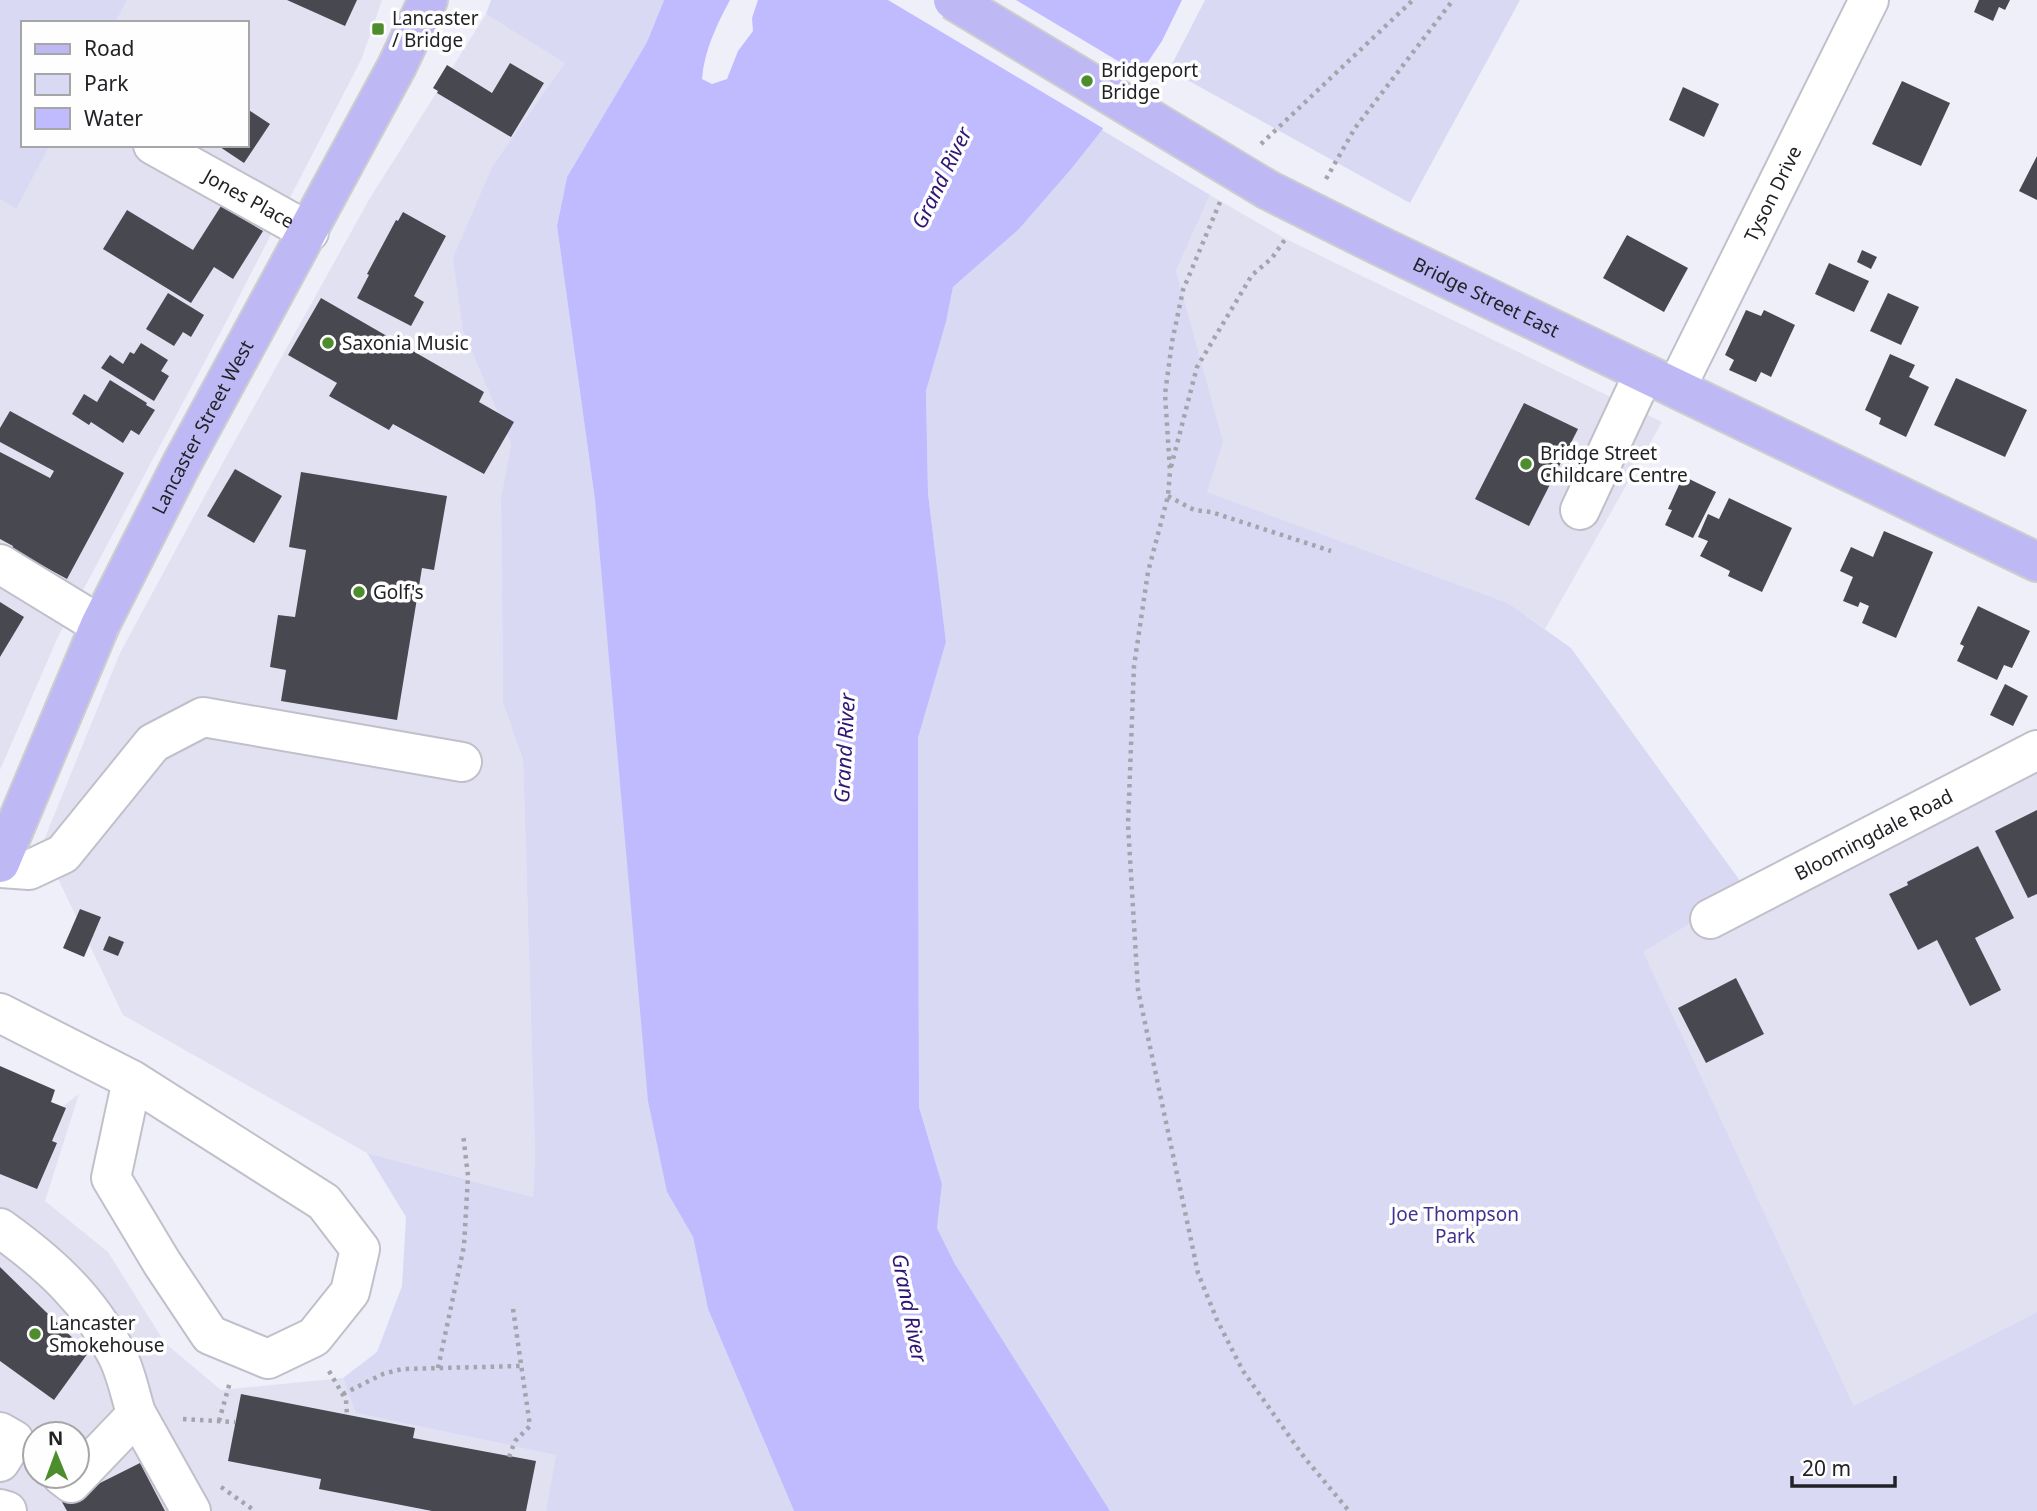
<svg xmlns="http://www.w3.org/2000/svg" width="2037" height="1511" viewBox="0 0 2037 1511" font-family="'Noto Sans',sans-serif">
<rect width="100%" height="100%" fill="#efeffa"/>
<g fill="#e1e1f2" fill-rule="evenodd">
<path d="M127,0H382L362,58L227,320L57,639L0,770V199L16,208L50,145H247V23H115Z"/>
<path d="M486,14L566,63L493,165L463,331L511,444L501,498L503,703L523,760L535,1154L533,1197L367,1153L123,1015L42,845L120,653L221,466L370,198Z"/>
<path d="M1210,195L1284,238L1662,422L1545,629L1508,603L1206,492L1176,271Z"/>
<path d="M2037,735V1312L1854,1406L1642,951L1746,889Z"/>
<path d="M79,1094L45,1201L108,1252L165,1343L221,1390L343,1378L357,1413L557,1455L546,1511H0V1155ZM35,1434H77V1476H35Z"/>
</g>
<g fill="#d9d9f4">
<path d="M0,0H127L115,23H23V145H50L16,209L0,199Z"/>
<path d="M491,0H664L647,42L567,177L557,226L595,500L667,1192L693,1237L708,1309L794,1511H546L556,1455L356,1413L343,1378L377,1352L402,1286L406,1217L367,1153L533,1197L535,1154L523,760L503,703L501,498L511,444L463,331L453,258L493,165L565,63L486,14Z"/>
<path d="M1205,0H1520L1410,203L1169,70Z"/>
<path d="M1102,130L1210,195L1176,271L1223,442L1207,492L1508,603L1571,648L1746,889L1643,952L1854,1406L2037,1312V1511H1110L955,1264L937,1228L942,1184L919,1107L918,738L946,642L928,493L926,391L946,322L953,287L1019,229Z"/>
</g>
<path fill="#bfbbfe" d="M664,0H730C717,24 704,51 702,79L712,84L727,79L738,51L753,31L752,18L758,0H1182L1162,41L1102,130L1071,169L1019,229L953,287L946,322L926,391L928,493L946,642L918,738L919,1107L942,1184L937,1228L955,1264L1110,1511H794L708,1309L693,1237L667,1192L648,1101L595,500L557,226L567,177L647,42Z"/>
<path fill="#efeffa" d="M888,0H1016L1143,76L1106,130Z"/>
<g fill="#484851">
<path d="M287,0H357L345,26Z"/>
<path d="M1979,0H2010L2005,10L1999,7L1993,21L1974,12Z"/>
<path d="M510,63L544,83L511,137L437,93L438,91L433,88L447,65L492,93Z"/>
<path d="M1902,81L1950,103L1921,166L1872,144Z"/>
<path d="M1683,87L1719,104L1704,137L1669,120Z"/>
<path d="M247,109L270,124L244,163L217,145H247Z"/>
<path d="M2037,156V200L2019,191Z"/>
<path d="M221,206L263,231L233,279L214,267L191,303L103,249L127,210L193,250Z"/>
<path d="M403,212L446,236L414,296L424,302L411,326L357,298L369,275L367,274L396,220L398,221Z"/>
<path d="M1627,235L1688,268L1664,312L1603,278Z"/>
<path d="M1862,250L1877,257L1871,269L1857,262Z"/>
<path d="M1829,263L1869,281L1854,312L1815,294Z"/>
<path d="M168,293L204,315L191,337L183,332L174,346L146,329Z"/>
<path d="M1888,293L1919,307L1901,345L1870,331Z"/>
<path d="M321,298L484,392L479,402L514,422L484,474L393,424L389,430L329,396L337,383L288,355Z"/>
<path d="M1746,310L1761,316L1764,310L1795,325L1771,377L1761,372L1756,382L1729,370L1734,360L1725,355Z"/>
<path d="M141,343L168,360L161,371L169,376L154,401L101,368L110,355L123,364L130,352L134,354Z"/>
<path d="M1890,354L1915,365L1909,377L1929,387L1906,437L1879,424L1881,418L1865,410Z"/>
<path d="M1956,378L2027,410L2005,457L1934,425Z"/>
<path d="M110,380L147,403L146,405L155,410L139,435L131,430L123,443L91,422L89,425L72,414L84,394L97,402Z"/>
<path d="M1524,403L1578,429L1529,526L1475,499Z"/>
<path d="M10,411L124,473L67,579L12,549L13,546L0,539V452L50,478L54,471L0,442V428Z"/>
<path d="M235,469L282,496L254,543L207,516Z"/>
<path d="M301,472L447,496L434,570L422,568L397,720L281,701L286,670L270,667L278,615L295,617L306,550L289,547Z"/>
<path d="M1683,476L1716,492L1693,538L1665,525L1672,510L1668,509Z"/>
<path d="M1729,498L1792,528L1762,592L1728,576L1730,571L1700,556L1708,541L1698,537L1708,514L1719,519Z"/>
<path d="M1884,531L1933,552L1896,638L1862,623L1869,606L1860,602L1858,607L1843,601L1853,577L1840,571L1851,547L1873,557Z"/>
<path d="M0,602L24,617L0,657Z"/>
<path d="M1978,606L2030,631L2012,668L2004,665L1997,680L1957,661L1964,646L1960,644Z"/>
<path d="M2005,684L2028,696L2013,726L1990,715Z"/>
<path d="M2037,810V894L2028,898L1995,831Z"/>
<path d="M1978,846L2014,918L1975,938L2001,990L1970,1006L1937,940L1918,950L1889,894L1908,885L1907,882Z"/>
<path d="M80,909L101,917L84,957L63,948Z"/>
<path d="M109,936L124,942L118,956L103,950Z"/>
<path d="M1736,978L1764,1034L1706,1063L1678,1008Z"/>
<path d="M0,1066L55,1090L51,1102L66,1108L52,1141L57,1143L37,1189L0,1174Z"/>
<path d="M0,1267L88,1353L54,1400L0,1361Z"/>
<path d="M241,1394L415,1428L413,1438L536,1461L526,1511H432L319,1489L321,1479L228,1461Z"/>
<path d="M140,1463L165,1511H67L62,1502Z"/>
</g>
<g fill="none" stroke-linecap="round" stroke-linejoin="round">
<defs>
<g id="minor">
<path id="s1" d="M153,145L309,232"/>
<path id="s2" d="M1676,388L1869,0"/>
<path d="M1580,510L1644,373"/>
<path d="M0,564L100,625"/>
<path d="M0,868L29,870L63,854L153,743L203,717L462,762"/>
<path id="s3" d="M1710,919L2037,750"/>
<path d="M0,1013L132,1080L324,1202L360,1249L350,1292L314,1337L268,1359L210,1335L162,1263L111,1178L132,1080"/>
<path d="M0,1228C49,1263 90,1300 117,1355C126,1372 130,1394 136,1413V1415L71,1483L62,1476"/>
<path d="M136,1413L191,1511"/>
<path d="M0,1432L14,1440L0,1462"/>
<path d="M0,1509L7,1511"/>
</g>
<g id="major">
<path id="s4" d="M1268,190L1378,245L2037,562"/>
<path id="s5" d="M0,863L100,625L181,465L397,66L428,0"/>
</g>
</defs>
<use href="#minor" stroke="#c1c0ca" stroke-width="42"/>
<use href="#major" stroke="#cececf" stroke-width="42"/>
<g stroke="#a4a4ad" stroke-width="4.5" stroke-dasharray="3.5 5" stroke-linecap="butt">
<path d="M1261,144L1413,0"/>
<path d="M1326,179L1355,128L1453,0"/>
<path d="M1220,202L1183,290L1172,342L1165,394L1170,471L1168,496L1148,572L1134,666L1128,825L1138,990L1198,1273L1217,1320L1243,1371L1304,1457L1349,1511"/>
<path d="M1171,467L1197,367L1252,275L1272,258L1286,238"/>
<path d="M1168,496L1194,510L1211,512L1331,551"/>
<path d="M438,1368L464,1246L468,1176L463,1134"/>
<path d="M329,1371L346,1400L347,1415"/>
<path d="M343,1394L383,1374L402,1369L521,1366"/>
<path d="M183,1419L235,1422"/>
<path d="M219,1421L230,1382"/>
<path d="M509,1457L515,1441L530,1426L513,1309"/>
<path d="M221,1487L255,1511"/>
</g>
<use href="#minor" stroke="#fff" stroke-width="38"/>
<use href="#major" stroke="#beb8f4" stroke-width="38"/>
<defs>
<path id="major-bridge" d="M953,0L1268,190"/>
</defs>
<use href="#major-bridge" stroke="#cececf" stroke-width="42" stroke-linecap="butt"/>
<use href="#major-bridge" stroke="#beb8f4" stroke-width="38"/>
</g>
<g fill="#4e8d2d" stroke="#fefefe" stroke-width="2.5">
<rect x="371" y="22" width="14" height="14" rx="3.5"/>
<circle cx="1087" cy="81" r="7"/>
<circle cx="328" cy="343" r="7"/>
<circle cx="1526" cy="464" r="7"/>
<circle cx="359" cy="592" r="7"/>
<circle cx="35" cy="1334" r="7"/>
</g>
<g text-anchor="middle" stroke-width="7" stroke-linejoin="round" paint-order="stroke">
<g font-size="19" fill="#222226" stroke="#fefefe" text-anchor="start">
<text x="392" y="25">Lancaster<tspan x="392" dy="22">/ Bridge</tspan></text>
<text x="1101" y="77">Bridgeport<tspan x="1101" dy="22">Bridge</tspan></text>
<text x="342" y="350">Saxonia Music</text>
<text x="1540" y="460">Bridge Street<tspan x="1540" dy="22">Childcare Centre</tspan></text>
<text x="373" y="599">Golf's</text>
<text x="49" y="1330">Lancaster<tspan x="49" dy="22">Smokehouse</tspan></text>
</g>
<g font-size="19" fill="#222226" stroke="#fefefe">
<text dy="7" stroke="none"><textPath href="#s2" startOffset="217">Tyson Drive</textPath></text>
<text dy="7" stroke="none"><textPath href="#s1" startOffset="110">Jones Place</textPath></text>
<text dy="7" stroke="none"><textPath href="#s4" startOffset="243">Bridge Street East</textPath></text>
<text dy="7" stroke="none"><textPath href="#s5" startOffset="481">Lancaster Street West</textPath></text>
<text dy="7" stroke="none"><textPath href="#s3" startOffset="184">Bloomingdale Road</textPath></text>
</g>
<g font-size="19" fill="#43318e" stroke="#fefefe">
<text x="1455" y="1221">Joe Thompson<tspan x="1455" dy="22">Park</tspan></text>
</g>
<g font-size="21" font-style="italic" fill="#301674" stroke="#fefefe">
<text transform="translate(942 178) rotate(-64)" y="7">Grand River</text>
<text transform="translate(845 748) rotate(-87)" y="7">Grand River</text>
<text transform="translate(909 1308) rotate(79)" y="7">Grand River</text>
</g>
</g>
<rect x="21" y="21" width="228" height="126" fill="#fefefe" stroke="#a6a6a8" stroke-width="2"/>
<rect x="35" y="44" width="35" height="10" fill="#beb8f4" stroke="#a6a6a8" stroke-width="2"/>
<text x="84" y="56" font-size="21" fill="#222226">Road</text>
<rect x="35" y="74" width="35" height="21" fill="#d9d9f4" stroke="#a6a6a8" stroke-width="2"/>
<text x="84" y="91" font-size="21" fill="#222226">Park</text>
<rect x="35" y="108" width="35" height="21" fill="#bfbbfe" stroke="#a6a6a8" stroke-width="2"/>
<text x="84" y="126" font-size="21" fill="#222226">Water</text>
<g transform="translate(56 1455) rotate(359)"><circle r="33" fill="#fefefe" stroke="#a6a6a8" stroke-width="2"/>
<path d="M0-5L12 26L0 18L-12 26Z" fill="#4e8d2d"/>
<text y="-10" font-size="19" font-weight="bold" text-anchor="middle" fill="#222226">N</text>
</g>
<path d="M1792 1476v10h103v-10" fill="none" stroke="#222226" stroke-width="3.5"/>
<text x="1802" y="1476" font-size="21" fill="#222226" stroke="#fefefe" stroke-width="5" paint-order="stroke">20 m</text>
</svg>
